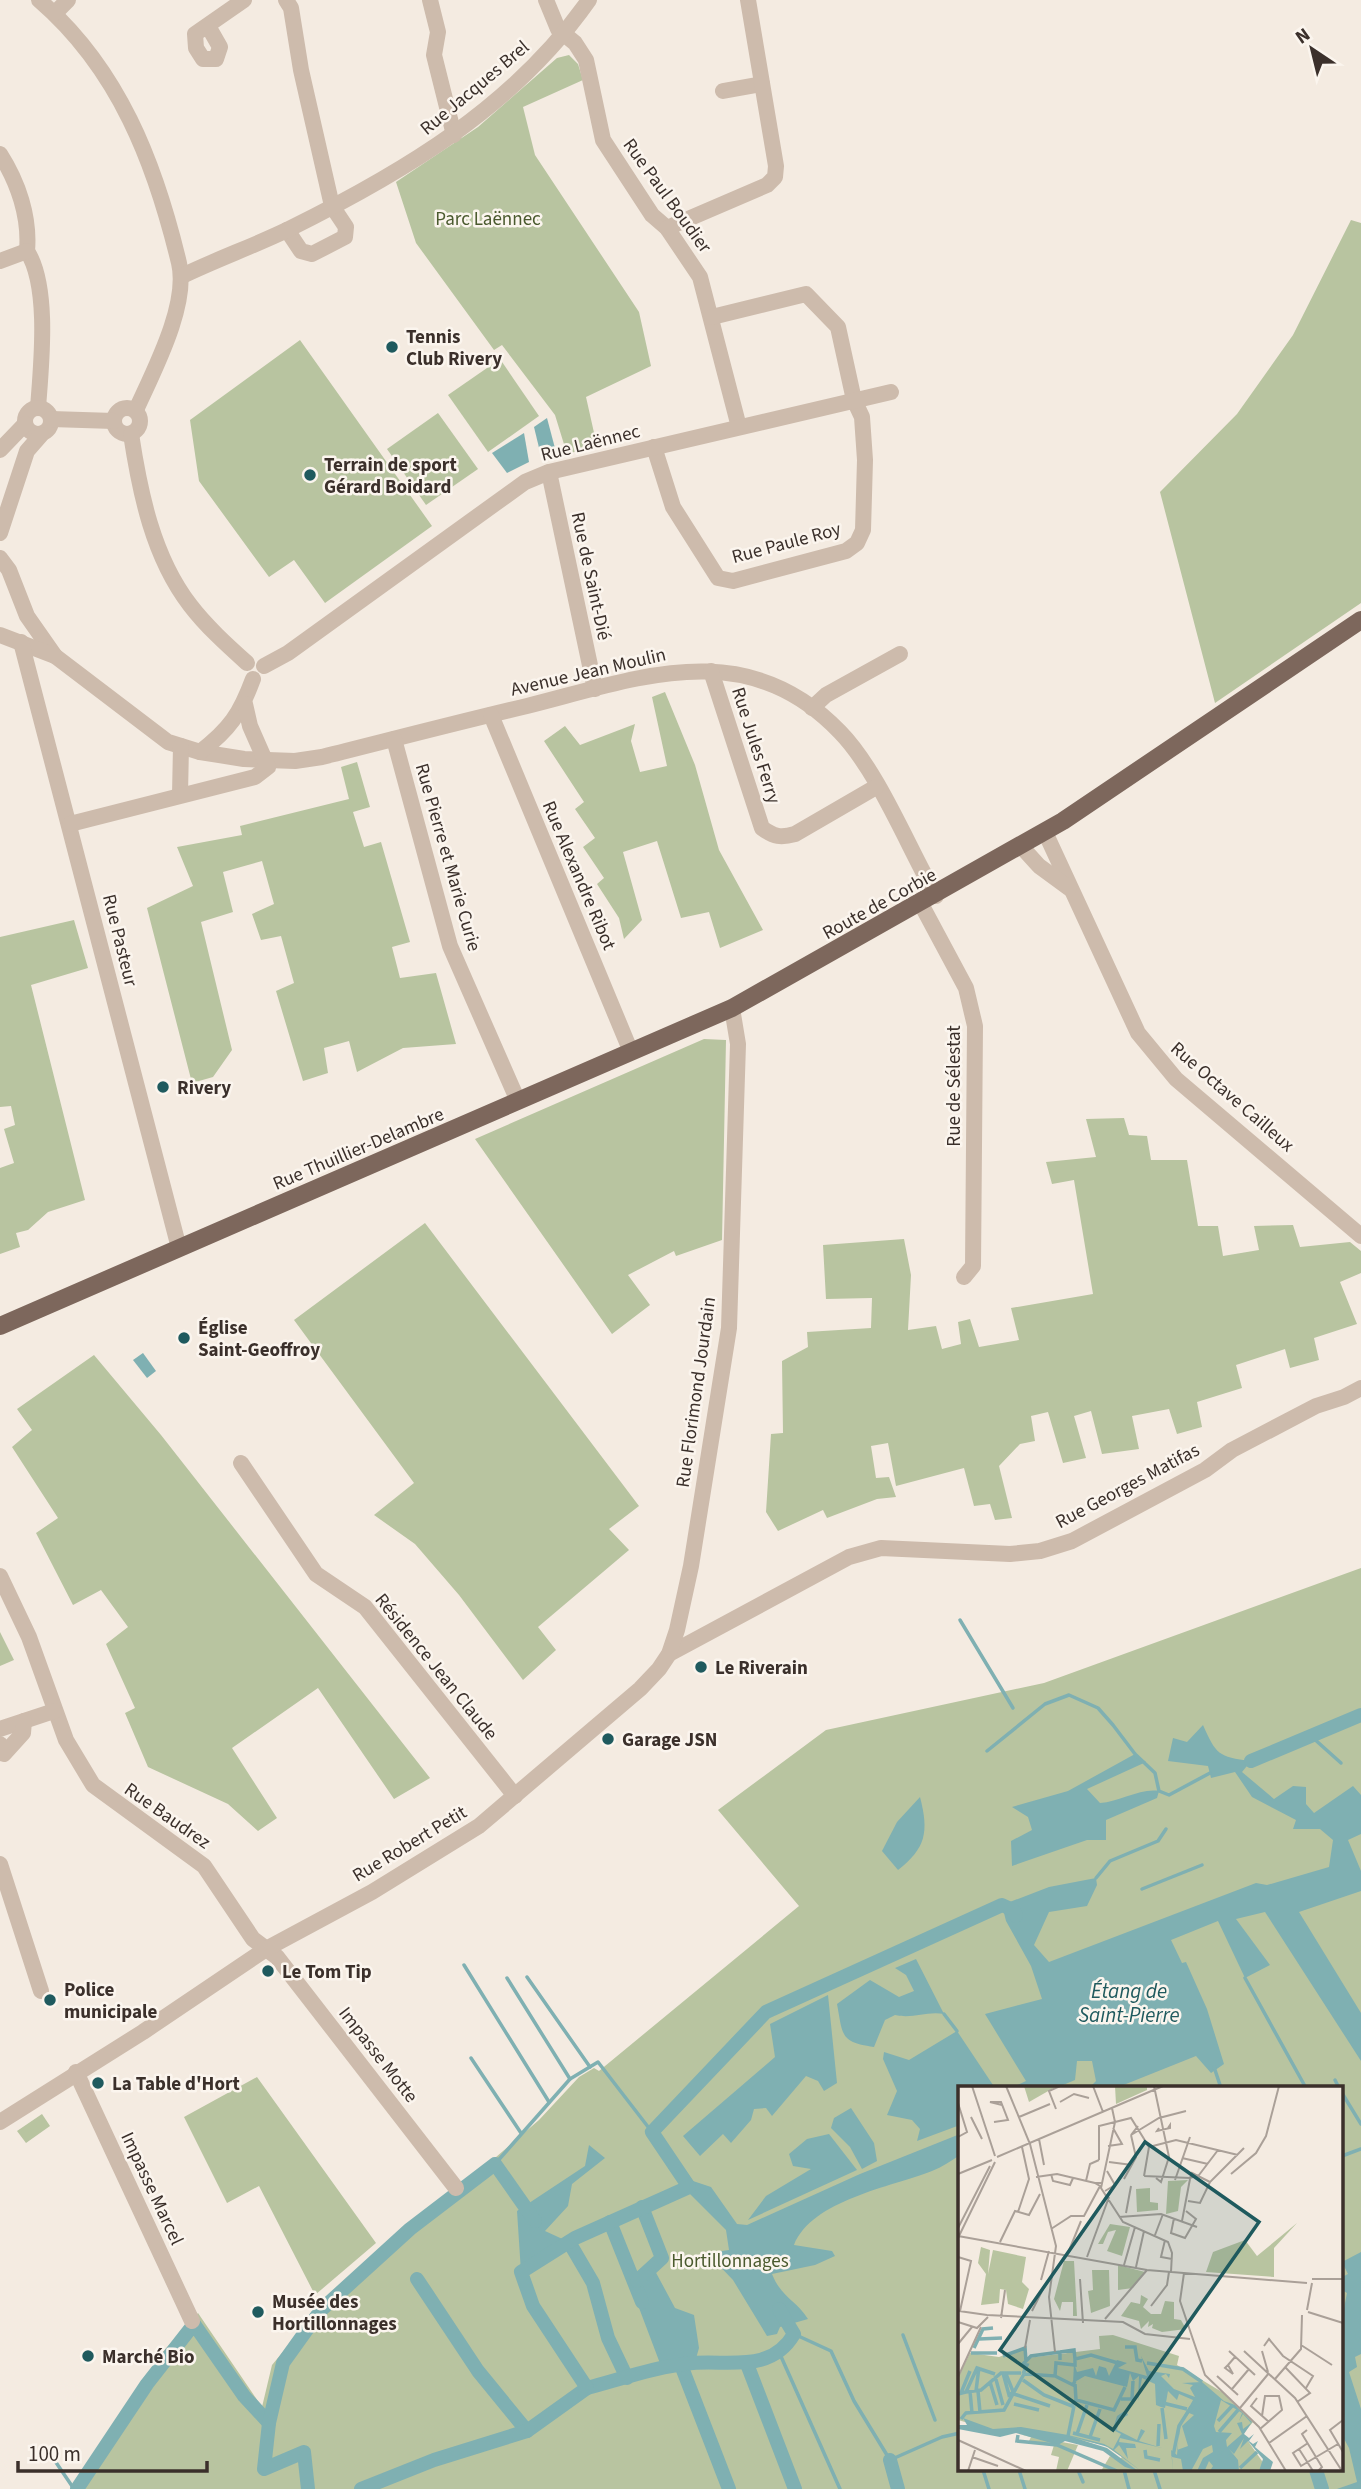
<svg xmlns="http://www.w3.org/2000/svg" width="1361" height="2489" viewBox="0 0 1361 2489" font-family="'Source Sans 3',sans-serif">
<rect width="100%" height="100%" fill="#f4ebe1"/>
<g fill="#b8c4a0" fill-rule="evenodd">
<path d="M569,55L578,64L583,80L523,107L535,155L639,312L651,366L586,397L597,446L567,454L555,415L502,345L494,350L416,243L396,182L478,127L557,58Z"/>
<path d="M1351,220L1361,223V603L1215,703L1160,492L1237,414L1293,335Z"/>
<path d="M300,340L432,526L325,603L294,560L269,577L199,481L190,420Z"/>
<path d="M500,359L539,416L488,452L448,395Z"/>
<path d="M438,413L478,469L426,505L387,449Z"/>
<path d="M665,692L695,765L719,850L763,930L720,948L709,912L681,918L657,841L623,852L642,920L624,939L619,918L597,884L604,878L583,847L595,838L575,809L584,802L544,741L565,726L580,745L635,724L631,741L640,772L667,766L652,697Z"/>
<path d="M357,762L370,807L353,812L364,847L381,842L410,942L392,947L400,978L436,973L456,1044L403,1048L357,1072L349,1041L324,1048L328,1073L303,1081L276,991L294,983L281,936L261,940L252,914L274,904L262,861L223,872L233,912L201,922L232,1050L213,1077L192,1083L147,908L193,886L177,847L242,835L240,826L349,799L341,767Z"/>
<path d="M74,920L88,968L31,985L85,1200L48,1212L28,1230L16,1233L20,1247L0,1254V1168L14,1163L4,1129L15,1125L11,1106L0,1107V937Z"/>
<path d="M704,1039L726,1040L722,1240L676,1256L674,1251L628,1275L650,1305L612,1334L475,1139Z"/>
<path d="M1124,1118L1129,1135L1147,1136L1151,1160H1187L1198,1226H1218L1223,1256L1259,1250L1254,1226L1293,1225L1300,1247L1350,1242L1361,1251V1273L1340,1282L1357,1324L1314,1338L1319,1360L1290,1368L1285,1349L1236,1365L1242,1388L1197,1402L1202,1427L1177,1434L1169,1409L1132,1416L1139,1449L1102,1454L1091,1411L1074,1416L1086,1458L1063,1463L1048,1412L1031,1416L1035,1441L1020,1444L999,1466L1012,1518L995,1520L990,1504L974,1506L964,1468L896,1486L888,1443L871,1446L876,1478L889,1477L896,1497L877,1499L827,1518L823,1510L778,1531L766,1512L771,1434L783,1433L782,1361L808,1347L807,1332L871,1328L872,1298L826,1299L823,1245L904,1239L911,1275L908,1330L936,1326L942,1349L961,1344L958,1322L970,1319L979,1347L1019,1340L1011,1308L1093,1294L1074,1180L1052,1184L1046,1162L1096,1157L1086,1119Z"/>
<path d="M425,1223L639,1506L609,1529L629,1550L538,1627L556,1650L523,1680L459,1595L415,1544L374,1515L414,1483L294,1320Z"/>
<path d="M94,1355L161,1435L430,1778L394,1799L318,1688L232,1748L277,1818L258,1831L228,1804L148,1767L125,1713L135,1708L106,1644L128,1627L101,1590L73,1605L36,1533L58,1518L12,1447L32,1430L17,1409Z"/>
<path d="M1361,1568V2489H71L160,2355L198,2313L262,2407L272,2365L316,2312L539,2120L579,2077L594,2068L599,2071L799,1906L718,1810L826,1730L1044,1683ZM960,2088H1342V2470H960Z"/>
<path d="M0,1632L14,1660L0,1666Z"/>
<path d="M257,2077L376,2243L315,2295L259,2186L227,2203L184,2117Z"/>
<path d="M42,2114L50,2126L26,2143L17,2131Z"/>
</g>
<g fill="#7fb0b2">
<path d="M547,418L556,452L541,456L534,427Z"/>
<path d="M524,433L529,462L507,473L492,453Z"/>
<path d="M143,1353L156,1371L147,1378L133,1360Z"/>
<path d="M1203,1725C1216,1754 1218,1757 1251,1761L1242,1772L1274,1799L1293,1786L1306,1787V1804L1314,1813L1353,1786L1361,1795V1834L1348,1840L1361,1871V1891L1299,1912L1361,2013V2061L1265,1912L1236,1919L1270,1965L1245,1978L1218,1921L1171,1940L1182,1963L1186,1962L1207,2009L1224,2064L1211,2073L1196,2056L1116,2088H1089L1096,2081L1092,2061H1077L1075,2080L1056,2088H1011L1026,2081L985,2014L1042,1999L1031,1966L1006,1921L1002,1905L1049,1887L1096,1878L1097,1885L1087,1906L1049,1912L1034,1945L1049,1962L1256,1883L1267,1885L1329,1867L1333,1840L1320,1829H1293L1296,1820L1252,1797L1235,1772L1211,1778L1208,1766L1168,1761L1173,1738L1187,1742Z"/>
<path d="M1135,1754L1146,1762L1087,1789L1100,1803C1120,1802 1140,1788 1159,1791L1157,1798L1106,1820V1840H1087L1012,1866L1011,1841L1032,1830L1028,1817L1012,1807L1068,1791Z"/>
<path d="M920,1797C929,1832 926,1848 898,1870L882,1851L897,1822Z"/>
<path d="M916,1959L944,2014C926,2011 913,2019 895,2015L885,2020L874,2047C840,2042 843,2036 837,2004L870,1980L899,1997L914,1991L906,1975L895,1968Z"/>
<path d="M828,1995L837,2083L824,2091L818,2081L806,2076L772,2116L766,2108L754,2109L751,2120L731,2143L723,2134L700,2156L683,2136L775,2057L770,2024Z"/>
<path d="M957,2031L995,2088H960V2125L917,2141L920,2129L912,2120L887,2115L897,2091L883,2059L884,2052L909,2060Z"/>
<path d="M851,2108L874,2143L877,2161L862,2169L850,2147L831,2128L834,2118Z"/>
<path d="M829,2134L857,2170L748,2220L766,2196L811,2169L793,2166L789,2154L807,2139Z"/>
<path d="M960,2134V2155C951,2161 942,2167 932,2171C891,2187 812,2200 794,2245L832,2251L835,2256L815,2265L772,2274C781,2297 796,2300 808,2319L780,2327L777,2334L767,2336L733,2280L707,2253L729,2250L726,2230L687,2191L668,2168L678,2160L693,2181L711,2187L737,2224L747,2225L860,2174Z"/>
<path d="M589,2145L605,2158L572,2184L568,2206L545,2231L569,2242L521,2272L517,2211L585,2166Z"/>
<path d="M1361,2252V2354L1355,2357L1357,2367L1349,2372L1361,2409V2489H1337L1357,2482L1349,2448L1342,2435V2318L1347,2293L1342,2290V2277L1348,2274L1342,2262Z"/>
<path d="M654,2269L675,2308L694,2315L699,2348L695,2362L669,2368L661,2366L630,2284Z"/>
</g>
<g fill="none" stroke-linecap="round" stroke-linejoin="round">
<g stroke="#7fb0b2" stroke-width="3.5">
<path d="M960,1620L1013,1708"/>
<path d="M1312,1737L1341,1763"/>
<path d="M987,1751L1045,1704L1069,1695L1098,1708L1113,1725L1135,1754L1155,1773L1159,1791L1169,1795L1210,1773"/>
<path d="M1096,1878L1110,1861L1158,1841L1166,1829"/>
<path d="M1142,1889L1202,1865"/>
<path d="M464,1965L549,2102"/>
<path d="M527,1977L590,2067"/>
<path d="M507,1978L570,2079"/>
<path d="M1245,1978L1306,2088"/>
<path d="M944,2014L957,2031"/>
<path d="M471,2058L521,2133"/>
<path d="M1214,2067L1221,2088"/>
<path d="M1335,2080L1339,2088"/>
<path d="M1342,2093L1361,2124"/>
<path d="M1342,2156L1361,2149"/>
<path d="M495,2164L570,2079L598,2062L652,2132"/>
<path d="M794,2334L831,2351L854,2401L890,2460L942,2437L960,2433"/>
<path d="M903,2335L935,2420"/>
<path d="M779,2352L840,2489"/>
<path d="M53,2458L74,2489"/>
<path d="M983,2470L989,2489"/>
<path d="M1019,2470L1025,2489"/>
<path d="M1078,2470L1083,2482"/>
<path d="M1124,2470L1129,2489"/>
<path d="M1154,2470L1160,2489"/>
</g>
<g stroke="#7fb0b2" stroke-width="14">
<path d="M1251,1761L1361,1715"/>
<path d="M610,2222L642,2302"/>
<path d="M569,2242L593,2283L608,2338L627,2378"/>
<path d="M417,2279L478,2371L527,2431"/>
<path d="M637,2281L662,2258L642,2207"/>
<path d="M747,2364L795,2489"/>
<path d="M681,2365L729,2489"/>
<path d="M587,2388C621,2379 658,2366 693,2363C730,2360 771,2373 794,2334L779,2309"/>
<path d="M890,2460L898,2489"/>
<path d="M1316,2470L1322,2489"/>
<path d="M77,2489L147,2384L194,2324L244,2396L269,2423"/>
<path d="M308,2489L304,2452L264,2469L269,2423L283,2363L321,2310L410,2229L495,2164L535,2221"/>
<path d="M361,2489L434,2460L527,2431L587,2388L533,2306L521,2272L575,2238L689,2187L652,2132L766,2012L1002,1905L1013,1910L1016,1916"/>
</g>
<g stroke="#cdbbac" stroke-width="16">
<path d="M39,0C119,69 155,163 179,263C189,305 153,372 136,410"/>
<path d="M286,0L291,8L301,70L332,206L346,227L345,237L312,254L301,251L287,230"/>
<path d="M430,0L438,32L434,55L454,135"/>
<path d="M546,0L558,29L575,43L586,60L603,140L652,215L667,228L700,277L739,427"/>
<path d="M55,13L68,0"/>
<path d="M208,26L220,47L216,59H203L196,48L195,34L244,0"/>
<path d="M723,91L762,84"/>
<path d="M0,154C18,182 30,217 27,251"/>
<path d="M667,228L767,185L775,177L776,166L748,0"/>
<path d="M27,251C50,287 41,366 38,408"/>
<path d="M0,261L27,251"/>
<path d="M182,276C217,259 254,246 289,229C404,172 514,107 589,0"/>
<circle cx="38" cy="421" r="13"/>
<circle cx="127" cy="421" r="13"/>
<path d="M51,419L114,421"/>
<path d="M131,434C140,493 153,557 190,605C206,626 227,645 247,663"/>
<path d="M654,447L673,507L718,578L733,581L846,551L857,543L863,530L865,460L862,417L854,400L838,327L806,294L712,317"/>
<path d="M0,450L25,424"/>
<path d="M549,472L595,689"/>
<path d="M0,533L27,451L41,435"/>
<path d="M0,558L9,570L27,616L55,656"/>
<path d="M0,635L55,656L168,742L200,752L244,759L295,761L322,757C390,740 459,722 527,706C639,678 746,634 840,732C878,771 908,847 936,896"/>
<path d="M21,642L179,1248"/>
<path d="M264,666L288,653L525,482L549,472L891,392"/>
<path d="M711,671L762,828C774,837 781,838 795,834L876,787"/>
<path d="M812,708L826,695L900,654"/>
<path d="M491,715L631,1052"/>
<path d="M394,739L450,946L518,1101"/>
<path d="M200,752C230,729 240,714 253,679"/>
<path d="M180,795L181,746"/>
<path d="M70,824L255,777L268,767L250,726L245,704"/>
<path d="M1045,832L1138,1033L1176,1079L1361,1236"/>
<path d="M1021,846L1039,866L1069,888"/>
<path d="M921,904L966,988L975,1026L973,1266L964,1277"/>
<path d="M241,1463L316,1574L365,1607L515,1796"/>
<path d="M0,1576L29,1637L66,1740L93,1785L204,1866L253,1939L277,1957L456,2188"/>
<path d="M669,1654L849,1557L881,1548L1010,1554L1040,1551L1072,1541L1205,1470L1232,1450L1316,1406L1344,1397L1361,1388"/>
<path d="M0,1729L54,1711"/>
<path d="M0,1744L4,1754L23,1733L24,1721"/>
<path d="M0,1864L41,1991"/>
<path d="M76,2072L192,2321"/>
<path d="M0,2122L143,2032L266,1949L372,1892L479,1826L640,1689L659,1669L669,1654L677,1630L691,1566L729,1328L738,1044L732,1008"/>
</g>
<path stroke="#7d675c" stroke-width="18" d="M0,1326L732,1008L1063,821L1361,620"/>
</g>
<g fill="#1f5a5e" stroke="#fbf5ee" stroke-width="2.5">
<circle cx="392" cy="347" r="7"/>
<circle cx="310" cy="475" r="7"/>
<circle cx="163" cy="1087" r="7"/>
<circle cx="184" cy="1338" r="7"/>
<circle cx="701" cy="1667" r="7"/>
<circle cx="608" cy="1739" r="7"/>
<circle cx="268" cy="1971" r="7"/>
<circle cx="50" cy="2000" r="7"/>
<circle cx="98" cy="2083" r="7"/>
<circle cx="258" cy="2312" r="7"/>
<circle cx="88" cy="2356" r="7"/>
</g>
<g text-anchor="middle" stroke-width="5" stroke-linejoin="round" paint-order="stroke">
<g font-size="19" fill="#3b302b" stroke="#fbf5ee">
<text transform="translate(474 87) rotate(-40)" y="7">Rue Jacques Brel</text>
<text transform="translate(668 195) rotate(54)" y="7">Rue Paul Boudier</text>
<text transform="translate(590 442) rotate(-14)" y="7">Rue Laënnec</text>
<text transform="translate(786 542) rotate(-15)" y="7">Rue Paule Roy</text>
<text transform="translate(592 576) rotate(78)" y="7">Rue de Saint-Dié</text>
<text transform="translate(588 671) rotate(-13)" y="7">Avenue Jean Moulin</text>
<text transform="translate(757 745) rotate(72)" y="7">Rue Jules Ferry</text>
<text transform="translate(449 857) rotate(74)" y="7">Rue Pierre et Marie Curie</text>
<text transform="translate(580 875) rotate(67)" y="7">Rue Alexandre Ribot</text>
<text transform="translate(879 903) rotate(-29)" y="7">Route de Corbie</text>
<text transform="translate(121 940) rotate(76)" y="7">Rue Pasteur</text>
<text transform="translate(953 1086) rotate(-90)" y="7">Rue de Sélestat</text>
<text transform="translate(1233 1096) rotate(41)" y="7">Rue Octave Cailleux</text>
<text transform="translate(358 1148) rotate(-23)" y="7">Rue Thuillier-Delambre</text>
<text transform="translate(695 1392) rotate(-82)" y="7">Rue Florimond Jourdain</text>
<text transform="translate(1127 1485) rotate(-28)" y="7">Rue Georges Matifas</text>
<text transform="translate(437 1666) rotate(51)" y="7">Résidence Jean Claude</text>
<text transform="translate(168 1815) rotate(35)" y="7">Rue Baudrez</text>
<text transform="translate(409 1843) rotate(-31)" y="7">Rue Robert Petit</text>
<text transform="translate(379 2054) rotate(52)" y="7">Impasse Motte</text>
<text transform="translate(153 2188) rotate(65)" y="7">Impasse Marcel</text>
</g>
<g font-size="19" fill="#4a5a2e" stroke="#fbf5ee">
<text x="488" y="225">Parc Laënnec</text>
<text x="730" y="2267">Hortillonnages</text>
</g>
<g font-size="19" font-weight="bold" fill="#3b302b" stroke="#fbf5ee" text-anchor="start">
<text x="406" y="343">Tennis<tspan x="406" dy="22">Club Rivery</tspan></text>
<text x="324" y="471">Terrain de sport<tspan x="324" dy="22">Gérard Boidard</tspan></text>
<text x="177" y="1094">Rivery</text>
<text x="198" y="1334">Église<tspan x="198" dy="22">Saint-Geoffroy</tspan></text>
<text x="715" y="1674">Le Riverain</text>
<text x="622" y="1746">Garage JSN</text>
<text x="282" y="1978">Le Tom Tip</text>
<text x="64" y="1996">Police<tspan x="64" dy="22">municipale</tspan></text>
<text x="112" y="2090">La Table d'Hort</text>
<text x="272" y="2308">Musée des<tspan x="272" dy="22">Hortillonnages</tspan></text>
<text x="102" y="2363">Marché Bio</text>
</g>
<g font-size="21" font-style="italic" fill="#1f5a5e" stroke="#fbf5ee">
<text x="1129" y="1998">Étang de<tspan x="1129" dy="24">Saint-Pierre</tspan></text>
</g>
</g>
<g transform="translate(958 2086)">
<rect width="385" height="385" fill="#f4ebe1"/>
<path d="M66,0H99L71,16ZM157,0H189V4L158,18ZM230,94L223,101L220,125L208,128L210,95ZM192,102V116L200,117V124L179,126L178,103ZM339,137L316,162V191L248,186L255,166L287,154L299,170ZM152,138L172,141L164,170L149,165L158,144L150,146L145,158H140ZM23,161L32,164L30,188L35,164L68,171L64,196L71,203L65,223L50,218L48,204L42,203L41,217L23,219L28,188L20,177ZM106,175H116L119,230H115V216H104L102,225L96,213ZM160,179L187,186L175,202L160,204ZM134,184H151L152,220L133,227L130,205L135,204ZM183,209L190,213L185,221L193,228H203L207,215L216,216V233L223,234L228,243L204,246L194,242L195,238L190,241L191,235L183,243L181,235L163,230L173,216L182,218ZM155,249L221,270L219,279L264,306L295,336L285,348L311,385H143L152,370L160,375L164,371L146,359L62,342L35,344L0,334V292L12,267L41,271L68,261L69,272L142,263L141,250ZM61,348L120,359L109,385H98L101,371L93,369L96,359L70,357L73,351Z" fill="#b8c4a0"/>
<path d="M183,270L191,285L212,288L211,292L208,288L203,290L216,303L237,311L232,302L235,299L224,297L244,296L266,315L277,319L294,336L286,348L291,352L296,348L291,355L295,358L300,355L297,361L315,376L312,385H301L305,373L290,355L282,363L286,352L276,368L271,363L280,374L281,385H252L255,380L251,375L247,384L239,385L245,372L255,366L254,359L245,363L233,385H225L223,373L214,371L215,385L213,364L219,369L222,337L235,314L221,308L219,314L210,305L207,322L203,321L198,319L197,298L184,292L180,315L181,290L175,295L172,287L169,301L127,290L115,297L116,277L119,286L135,282L138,290L141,280L148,282L151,290L159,274L169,277L160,282L189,290ZM263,314L284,327L281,335L285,328L293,337L285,343L284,336L279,337L284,348L269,361L268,354L274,347L258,346L256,340ZM231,327L236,329L224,340L230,360L219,364L223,337ZM168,324L170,329L161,334L159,344L179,354L183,343L187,345L181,355L204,362L162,352L161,356L177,358L178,362H168L170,373L161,359L156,364L183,385L150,361L111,350L149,362L180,385L167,381L145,365L107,355L100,359L58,347L42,351L0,343V339H9L5,332L35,343L63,341L110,349L146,358L155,363L163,348L151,342L155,343L159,330Z" fill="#7fb0b2" fill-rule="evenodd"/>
<path fill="none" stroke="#7fb0b2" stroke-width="3.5" d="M21,253L44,252M167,261H177L179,274L184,275M16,262L25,243L35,242M102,266L116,264L117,273M13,267H39M45,270L67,262L68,275M189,277L225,283L244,296M45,287L51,309L54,307M48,288L56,308L92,320M65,288L69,279L65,278L73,270L102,266V274M67,288L97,290L98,277L117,279V273L133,269L160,277M37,290L45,319M97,290L115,299L117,295M65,294L86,309L114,320L118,314M32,296L39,319M117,298L118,314L156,324L167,301M12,305L14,327M18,305L21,281M20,305L22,326M8,306L23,304L43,287H63M3,307L12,285M0,308L8,306L19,282L37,288M163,313H174L175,295M205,317L229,323M56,318L81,324M204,322L208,353M3,333L8,327L46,324L66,288M260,335L275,319M261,346L280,324M115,347L142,354M119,348L129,319M60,349L59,355L99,359L159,385M110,350L116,320M132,351L142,323M200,360L201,338M187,364L188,371L202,374M215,370L221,340L233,321M282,382L299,366"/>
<path fill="none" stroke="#aaa098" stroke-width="2" d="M14,0L37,70M48,0L72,58L98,160L91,211L97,266M135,0L145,26M196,0L211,71L203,96L198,92M102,16L116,8L131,12M0,17L9,46L0,51M154,22L157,36L143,102L165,136L210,156L214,167L213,186M98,23L91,5L102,0M13,31L24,53M61,31L92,18M36,36L50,34L43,16H32L44,19M180,40L173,49L201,32L228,25M201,42L199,45L212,42V39L210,42M81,53L86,79M150,60L164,58L155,42M191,61L218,54L280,69M39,71L205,0M224,72L250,78M141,74V40L173,32L191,61L186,90M151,76L174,79M0,88L34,74M93,88L95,95L112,99L115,92M273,88L298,67L308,50L321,0M186,90L232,92L241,89L260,64M78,91L99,88L137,97M232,92L234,87L252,96M166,93L178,71L173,49M217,94L232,51M128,95L132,78L141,74M147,105L157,99L149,85M230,115L242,117L252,96L286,62M60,126L71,93L64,61M168,127L173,100M161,131L203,128L239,141M216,132L213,147L227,152L238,133L228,125M224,135L232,93M0,142L32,80M93,143L113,130H126L142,100L137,97H144M197,149L205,128M0,150L189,184L349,197M0,152L37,76M207,154L203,171L214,173M42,156L57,125L71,129L82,108M110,167L123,135M0,171L13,175L2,225M129,171L151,111M166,179L177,141M178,181L186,145M226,187L222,215L247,289L301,341L328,385M122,193L125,237M354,193H385M83,194L91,165M193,220L209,199L211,186M349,224L354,197M1,225L29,229M74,225L85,203M350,226L385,237M29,229L165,236L187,248L232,253M43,232L47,204M147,233L189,184M0,236L19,242L30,231M0,258L14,241M343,259L374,279M306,260L311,253L325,270L355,290L348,302M67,262L72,234M271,265L297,289M286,265L337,312L384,385M304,265L310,286M270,279L275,288L267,282L270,279L277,271M327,281L352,307L339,316M259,290L280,309M0,291L23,241M317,293L343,263L344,229M274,303L291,283M299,312L293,320L311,336M282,322L311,287M385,334L372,344L385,366M302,343L324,324L321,310H307L304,330M349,344L344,348L364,381L360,385M0,354L68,385M311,357L349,330M350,357L335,367L343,380L380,358M341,363L355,385M14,371L40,380M10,385L17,364"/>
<path fill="#1f5a5e" fill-opacity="0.15" stroke="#1f5a5e" stroke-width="3.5" d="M187,56L301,136L155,344L42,264Z"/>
<rect width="385" height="385" fill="none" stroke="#3b302b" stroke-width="3.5"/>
</g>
<g transform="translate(1312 49) rotate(325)" stroke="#fbf5ee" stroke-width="5" paint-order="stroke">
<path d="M0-5L12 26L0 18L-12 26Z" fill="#3b302b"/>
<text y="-10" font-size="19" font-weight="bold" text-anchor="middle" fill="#3b302b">N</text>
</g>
<path d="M18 2461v10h189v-10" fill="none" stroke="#3b302b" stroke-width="3.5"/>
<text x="28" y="2461" font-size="21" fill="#3b302b" stroke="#fbf5ee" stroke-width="5" paint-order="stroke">100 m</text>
</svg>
